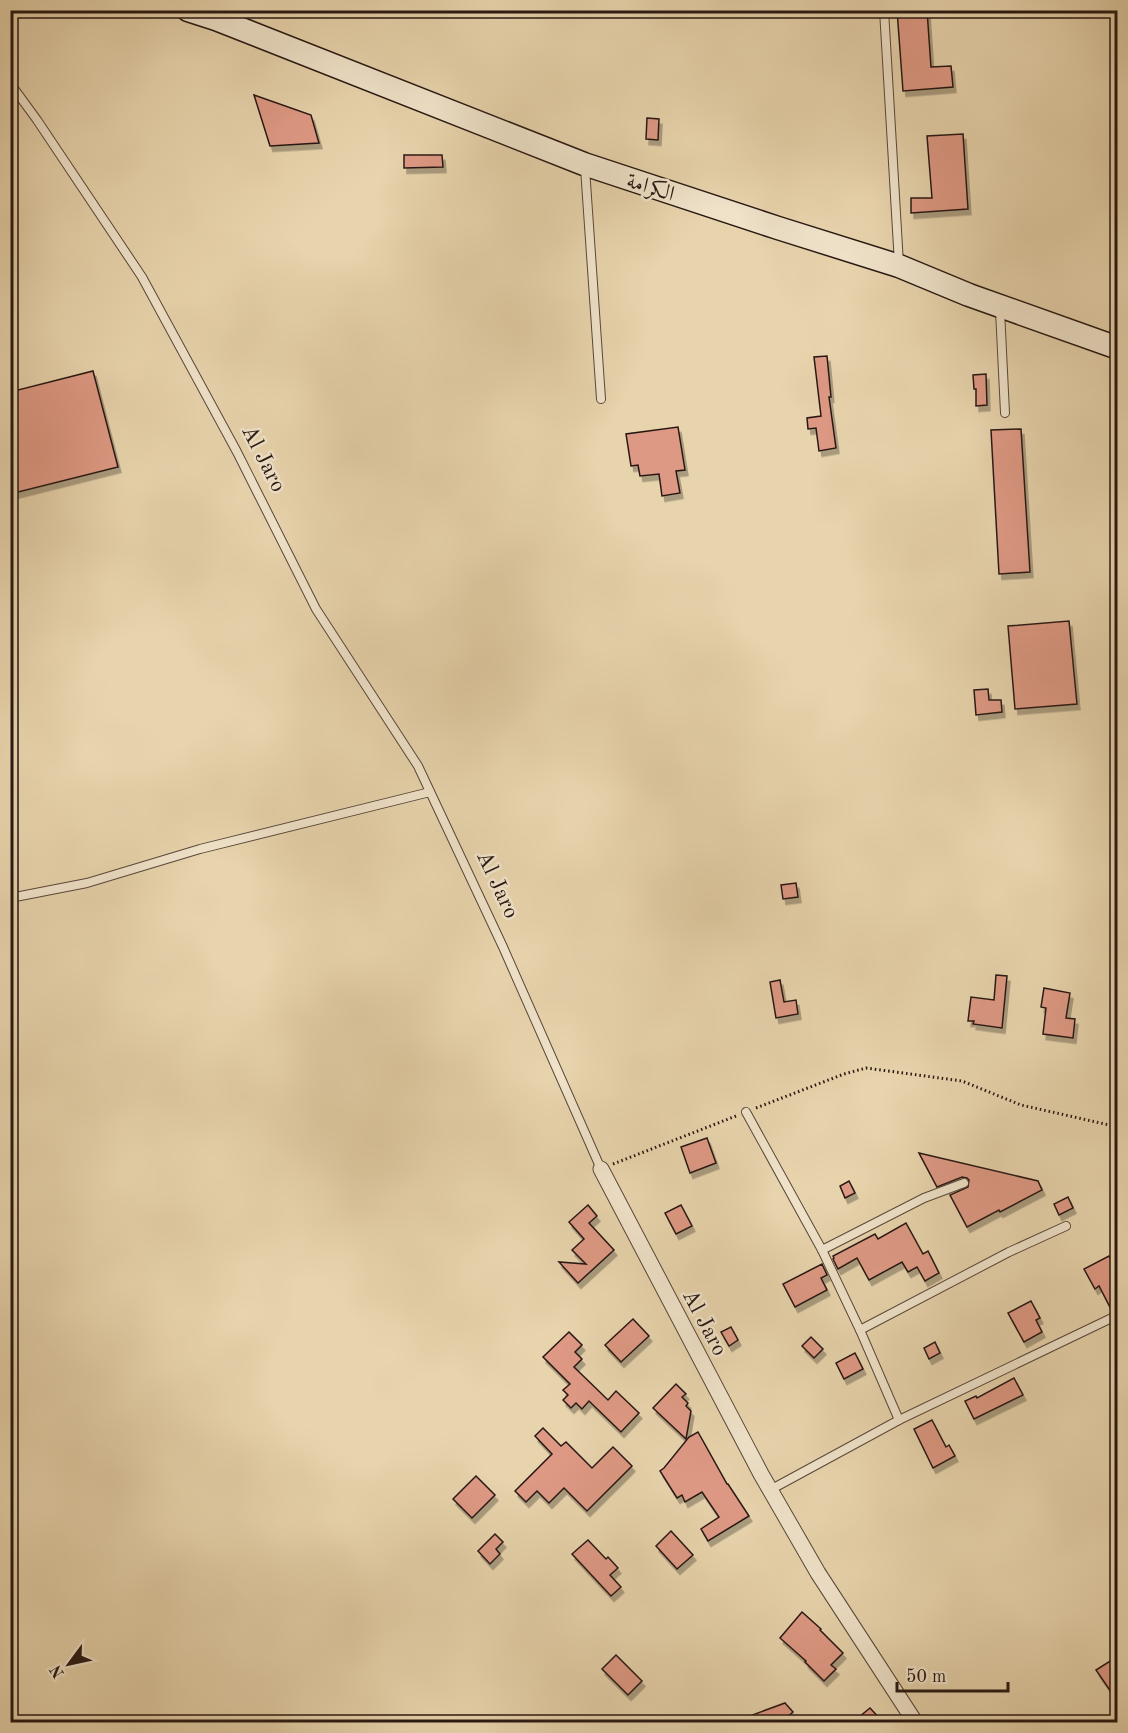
<svg xmlns="http://www.w3.org/2000/svg" width="1128" height="1733" viewBox="0 0 1128 1733" font-family="'Old Standard TT',Amiri,serif">
<defs>
<filter id="shadow"><feDropShadow dx="3" dy="5.5" stdDeviation="0" flood-color="#0004"/></filter>
</defs>
<rect width="100%" height="100%" fill="#e7d3ac"/>
<filter id="stains"><feTurbulence type="fractalNoise" baseFrequency=".00333" numOctaves="4"/><feColorMatrix values="0 0 0 0 .2 0 0 0 0 .09 0 0 0 0 .02 0 0 0 .5 -.17"/></filter>
<radialGradient id="worn" r=".72"><stop offset=".6" stop-color="#630" stop-opacity="0"/><stop offset="1" stop-color="#630" stop-opacity=".3"/></radialGradient>
<g fill="#de9984" stroke="#281812" stroke-width="1.5" filter="url(#shadow)">
<path d="M897,10H927L931,67L951,66L953,87L903,91Z"/>
<path d="M254,95L311,115L319,143L270,146Z"/>
<path d="M647,118L659,119L658,140L646,139Z"/>
<path d="M963,134L968,209L911,213V198H932L927,136Z"/>
<path d="M404,155H442L443,167L404,168Z"/>
<path d="M827,356L831,397H829L836,448L819,451L816,428L808,429L807,418L821,416L814,357Z"/>
<path d="M93,371L118,467L10,494V392Z"/>
<path d="M986,374L987,405L976,406V389H974L973,375Z"/>
<path d="M678,427L685,470L676,471L680,493L662,496L659,474L640,476L638,465L631,466L626,434Z"/>
<path d="M1021,429L1030,572L999,574L991,430Z"/>
<path d="M1069,621L1077,704L1015,709L1008,626Z"/>
<path d="M988,689L989,700H1001L1002,712L976,715L974,690Z"/>
<path d="M796,883L798,897L783,899L781,885Z"/>
<path d="M996,975L1007,976L1002,1028L973,1024L974,1021H968L971,997L994,1000Z"/>
<path d="M780,980L784,1002L796,1000L798,1014L776,1018L770,982Z"/>
<path d="M1044,988L1070,993L1066,1018L1075,1019L1073,1038L1043,1034L1046,1008L1041,1007Z"/>
<path d="M707,1138L716,1163L690,1173L681,1147Z"/>
<path d="M919,1153L1038,1181L1042,1190L1000,1212L999,1210L967,1227L950,1195L968,1187L969,1180L967,1178L962,1177L937,1187Z"/>
<path d="M849,1181L855,1193L845,1198L840,1186Z"/>
<path d="M1068,1197L1073,1208L1059,1215L1054,1204Z"/>
<path d="M588,1205L597,1216L589,1223L614,1250L578,1283L559,1262L586,1264L572,1250L584,1239L569,1222Z"/>
<path d="M681,1205L692,1226L676,1234L665,1213Z"/>
<path d="M906,1223L923,1254L928,1251L939,1273L925,1281L917,1267L908,1272L902,1262L869,1280L857,1258L838,1269L833,1259L834,1258L833,1256L875,1234L878,1239Z"/>
<path d="M1109,1256L1118,1273V1309L1112,1311L1099,1286L1095,1289L1084,1269Z"/>
<path d="M822,1264L827,1275L821,1278L827,1290L795,1307L783,1284Z"/>
<path d="M1031,1301L1040,1318L1036,1320L1042,1332L1024,1342L1008,1313Z"/>
<path d="M633,1319L649,1336L621,1362L605,1345Z"/>
<path d="M731,1327L738,1340L729,1346L721,1332Z"/>
<path d="M569,1332L582,1345L575,1352L582,1359L574,1367L608,1400L616,1391L639,1413L621,1432L589,1401L582,1409L576,1403L571,1408L563,1400L568,1395L563,1390L570,1384L543,1357Z"/>
<path d="M811,1337L823,1349L814,1358L802,1346Z"/>
<path d="M935,1342L940,1353L929,1359L924,1348Z"/>
<path d="M855,1353L863,1369L844,1379L836,1363Z"/>
<path d="M1014,1378L1023,1395L974,1419L965,1401L976,1396L977,1398Z"/>
<path d="M676,1384L686,1394L682,1397L688,1403L686,1406L691,1411L686,1439L653,1408Z"/>
<path d="M932,1420L946,1447L949,1445L955,1456L933,1468L914,1429Z"/>
<path d="M543,1428L561,1446L566,1442L592,1468L613,1447L632,1466L587,1511L564,1488L549,1503L537,1491L526,1502L515,1491L552,1454L535,1436Z"/>
<path d="M698,1432L727,1484H728L749,1516L708,1541L701,1529L719,1517L702,1492L685,1502L682,1495L677,1498L660,1471L664,1468L689,1437Z"/>
<path d="M476,1476L495,1495L472,1518L453,1499Z"/>
<path d="M671,1531L693,1555L677,1569L656,1546Z"/>
<path d="M495,1534L503,1542L496,1549L500,1554L490,1564L478,1551Z"/>
<path d="M588,1540L606,1559L608,1557L618,1568L610,1575L621,1587L611,1596L572,1554Z"/>
<path d="M802,1612L821,1629L820,1630L843,1653L831,1665L836,1669L824,1681L805,1662L806,1661L780,1638Z"/>
<path d="M616,1655L642,1681L628,1695L602,1669Z"/>
<path d="M1118,1656V1702L1096,1670Z"/>
<path d="M785,1703L793,1712L781,1722H737L736,1721Z"/>
<path d="M870,1708L883,1722H853Z"/>
</g>
<g fill="none" stroke-linecap="round" stroke-linejoin="round">
<defs>
<g id="service">
<path d="M884,10L899,264"/>
<path d="M10,83L37,120L142,277L237,452L316,609L418,766L503,947L601,1169"/>
<path d="M585,168L601,399"/>
<path d="M1000,310L1005,413"/>
<path d="M10,898L87,883L200,849L430,792"/>
<path d="M746,1112L822,1250L860,1330L899,1420"/>
<path d="M822,1250L924,1198L964,1183"/>
<path d="M860,1330L1009,1252L1066,1226"/>
<path d="M770,1490L899,1420L1118,1315"/>
</g>
<path id="minor" d="M601,1169L761,1474L818,1573L915,1722"/>
<path id="secondary" d="M188,10L216,19L584,164L778,228L899,266L969,295L1118,348"/>
</defs>
<use href="#service" stroke="#584738" stroke-width="10"/>
<use href="#minor" stroke="#584738" stroke-width="17"/>
<use href="#secondary" stroke="#281812" stroke-width="25"/>
<g stroke="#281812" stroke-width="3" stroke-dasharray="1.5 3" stroke-linecap="butt">
<path d="M756,1108L844,1074L866,1068L962,1081L1021,1105L1118,1127"/>
<path d="M613,1164L736,1116"/>
</g>
<use href="#service" stroke="#efe2c9" stroke-width="8"/>
<use href="#minor" stroke="#efe2c9" stroke-width="15"/>
<use href="#secondary" stroke="#efe2c9" stroke-width="22"/>
</g>
<g text-anchor="middle" stroke-width="5" stroke-linejoin="round" paint-order="stroke">
<g font-size="22" fill="#281812" stroke="#efe2c9">
<text transform="translate(651 186) rotate(18)" y="8">الكرامة</text>
<text transform="translate(265 458) rotate(63)" y="8">Al Jaro</text>
<text transform="translate(499 884) rotate(65)" y="8">Al Jaro</text>
<text transform="translate(706 1322) rotate(62)" y="8">Al Jaro</text>
</g>
</g>
<rect width="1128" height="1733" fill="none" stroke="#e7d3ac" stroke-width="36"/>
<rect x="12" y="12" width="1104" height="1709" fill="none" stroke="#281812" stroke-width="3"/>
<rect x="18" y="18" width="1092" height="1697" fill="none" stroke="#281812" stroke-width="1.5"/>
<g transform="translate(69 1664) rotate(237)" stroke="#efe2c9" stroke-width="4.5" paint-order="stroke">
<path d="M0-4.5L10 22L0 15L-10 22Z" fill="#281812"/>
<text y="-9" font-size="16" font-weight="bold" text-anchor="middle" fill="#281812">N</text>
</g>
<path d="M897 1682v9h111v-9" fill="none" stroke="#281812" stroke-width="3"/>
<text x="906" y="1682" font-size="18" fill="#281812" stroke="#efe2c9" stroke-width="4.5" paint-order="stroke">50 m</text>
<rect width="100%" height="100%" filter="url(#stains)"/>
<rect width="100%" height="100%" fill="url(#worn)"/>
</svg>
